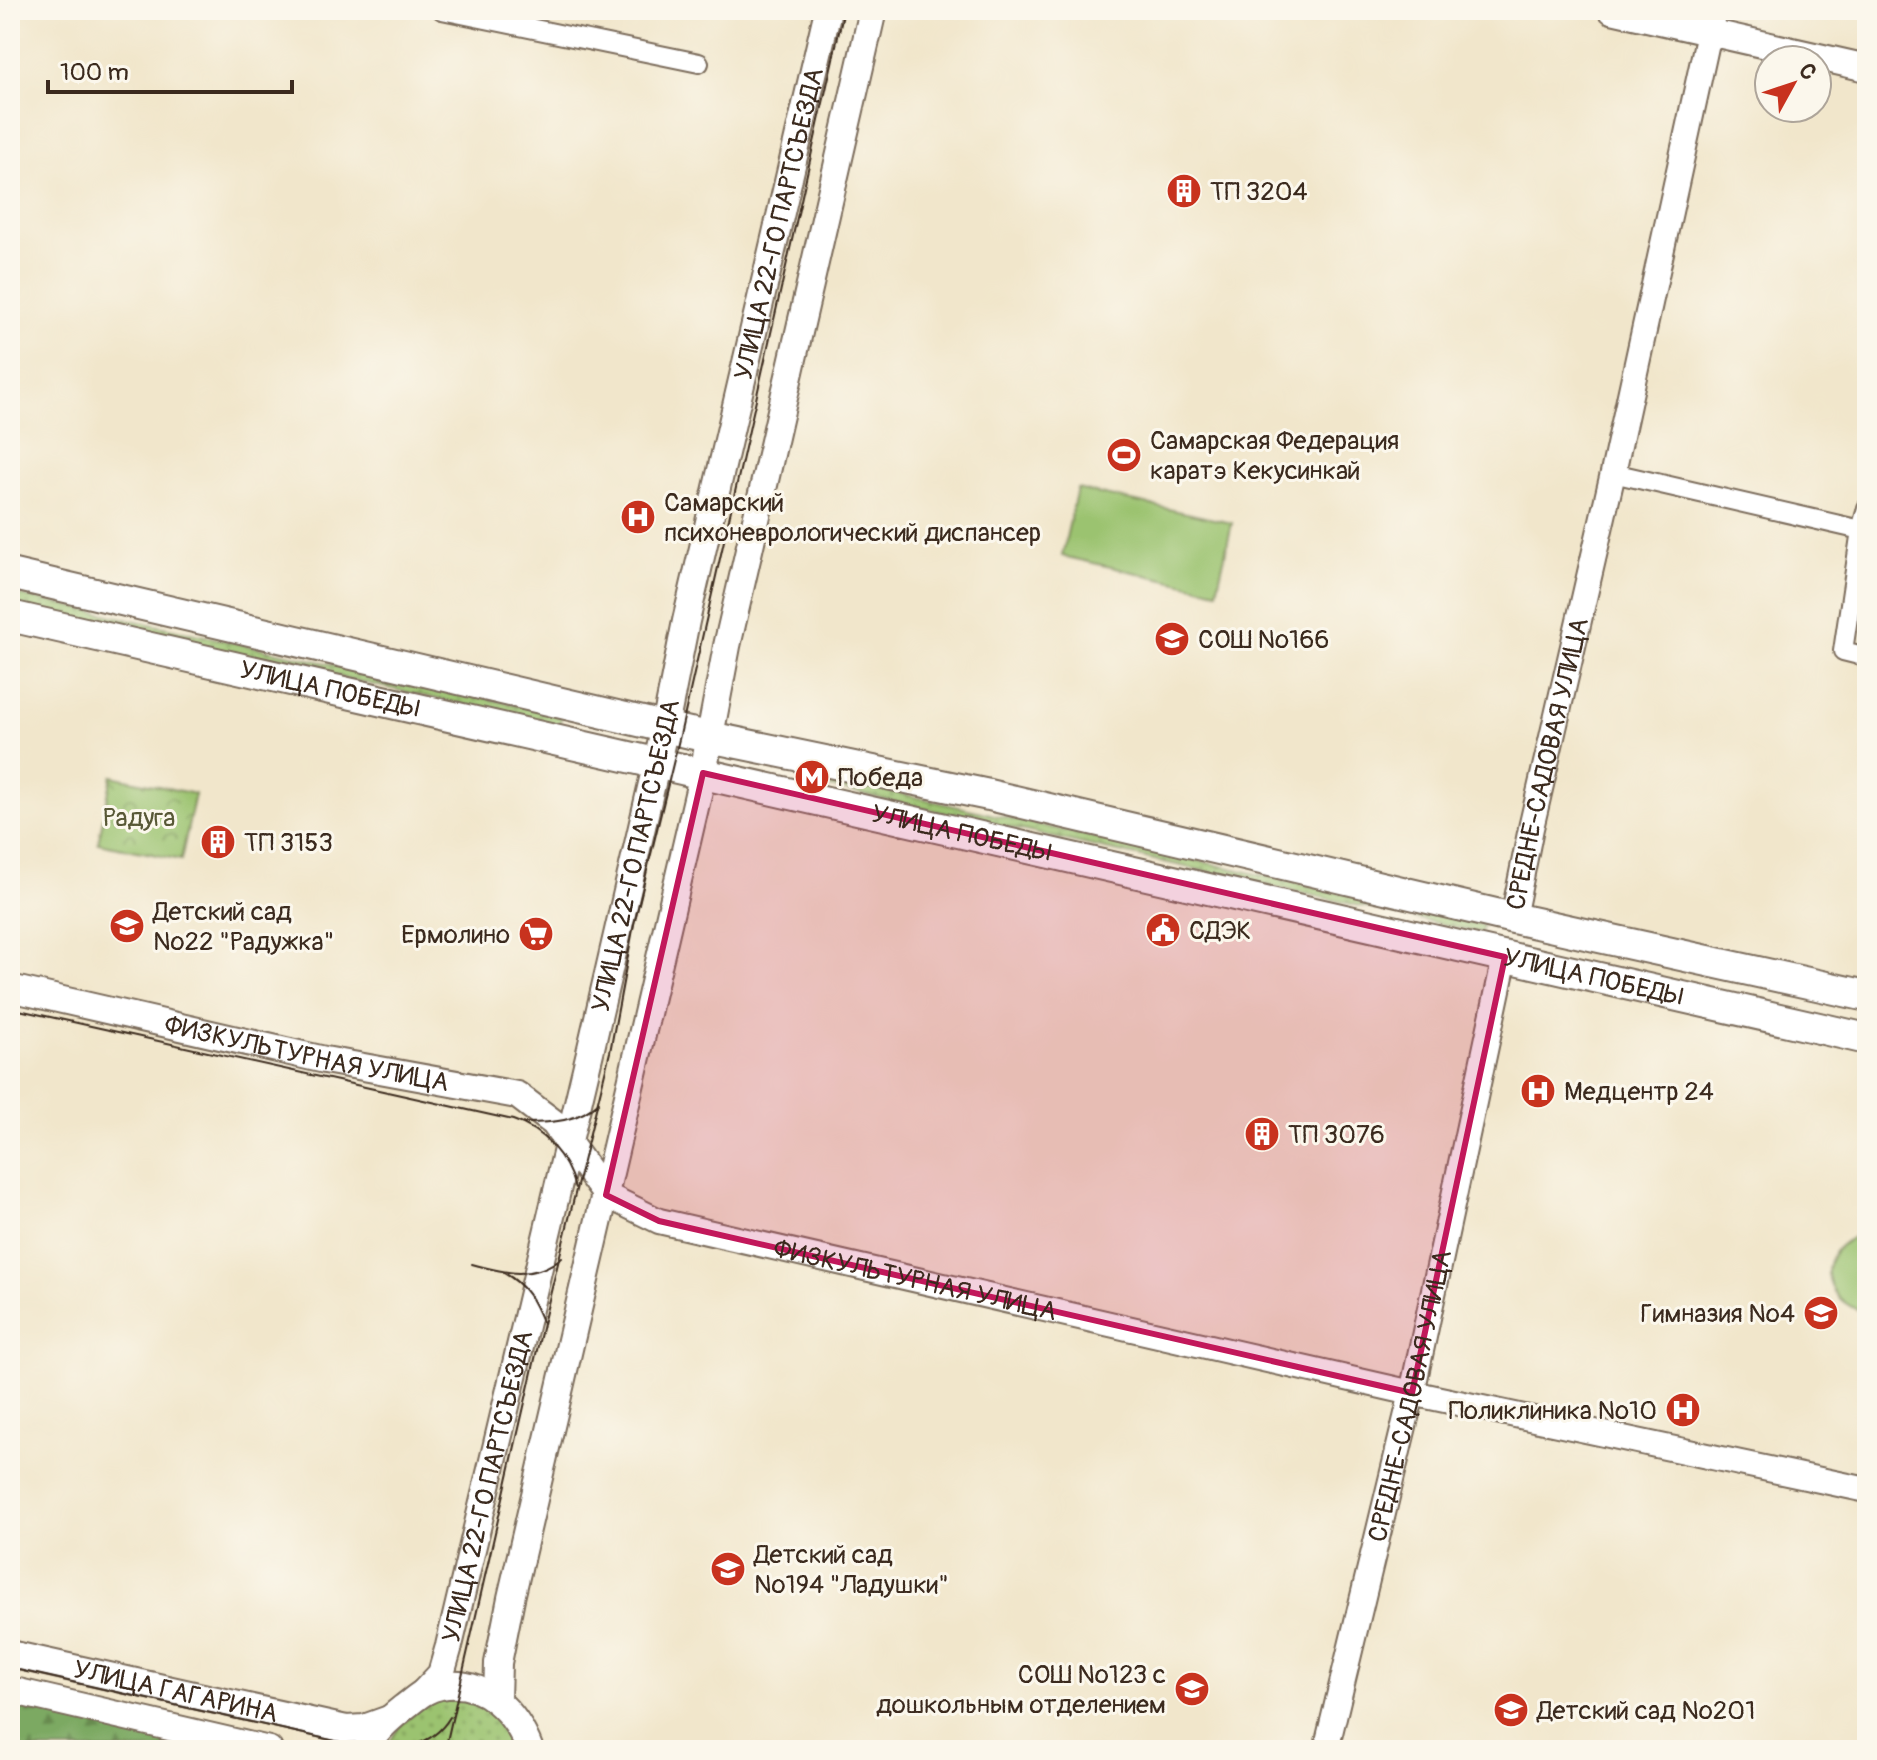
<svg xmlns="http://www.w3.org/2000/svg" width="1877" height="1760" viewBox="0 0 1877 1760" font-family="Pangolin,sans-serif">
<defs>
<pattern id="grass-dots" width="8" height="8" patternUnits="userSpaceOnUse" patternTransform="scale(2)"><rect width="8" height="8" fill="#9bc36f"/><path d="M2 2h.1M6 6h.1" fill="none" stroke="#809f5b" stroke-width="1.8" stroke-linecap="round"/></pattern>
<pattern id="forest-firs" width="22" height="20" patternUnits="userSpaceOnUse" patternTransform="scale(2)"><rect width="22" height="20" fill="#7ca962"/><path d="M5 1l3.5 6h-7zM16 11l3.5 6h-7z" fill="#678a50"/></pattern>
<pattern id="park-crowns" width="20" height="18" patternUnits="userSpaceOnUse" patternTransform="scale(2)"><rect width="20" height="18" fill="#9bc36f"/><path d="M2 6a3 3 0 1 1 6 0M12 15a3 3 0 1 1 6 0" fill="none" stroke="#809f5b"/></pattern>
</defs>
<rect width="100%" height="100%" fill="#fbf7ec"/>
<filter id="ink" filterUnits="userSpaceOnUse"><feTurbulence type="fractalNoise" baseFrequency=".0125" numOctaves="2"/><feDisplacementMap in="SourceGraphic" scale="16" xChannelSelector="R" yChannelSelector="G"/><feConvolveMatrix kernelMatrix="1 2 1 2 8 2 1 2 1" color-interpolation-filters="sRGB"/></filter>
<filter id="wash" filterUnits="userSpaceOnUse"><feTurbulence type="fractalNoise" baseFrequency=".006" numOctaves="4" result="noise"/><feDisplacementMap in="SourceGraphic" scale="32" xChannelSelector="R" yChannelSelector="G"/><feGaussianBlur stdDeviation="1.8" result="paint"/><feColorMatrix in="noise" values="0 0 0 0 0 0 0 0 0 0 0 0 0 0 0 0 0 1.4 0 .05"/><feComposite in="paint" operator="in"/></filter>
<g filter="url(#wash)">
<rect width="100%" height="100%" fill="#f1e6cb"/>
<g fill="url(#grass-dots)" stroke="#6b7646" stroke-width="2">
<path d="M10,593L562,715L559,726L10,604Z"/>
<path d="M804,772L1483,925L1481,933L802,781L800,776Z"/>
<path d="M453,1698C491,1706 501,1715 518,1750H384L401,1725L427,1702Z"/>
</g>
<path fill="url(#forest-firs)" stroke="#5c6a40" stroke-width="2" d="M10,1703L115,1719L203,1746L204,1750H10Z"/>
<path fill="url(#park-crowns)" stroke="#6b7646" stroke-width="2" d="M112,776L195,794L181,860L98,843Z"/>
<g fill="#9bc36f" stroke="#6b7646" stroke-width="2">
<path d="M1077,489L1232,523L1217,591L1062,556Z"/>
<path d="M1862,1234H1867V1312C1819,1302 1813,1249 1862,1234Z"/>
</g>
</g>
<g filter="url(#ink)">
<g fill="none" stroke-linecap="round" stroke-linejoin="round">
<defs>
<g id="minor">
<path d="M442,10L699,63"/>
<path d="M1613,473L1861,530"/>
<path d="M1867,508L1861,530L1843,651L1867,657"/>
</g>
<g id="tertiary">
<path id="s1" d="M1513,918L1531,828L1613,473L1714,10"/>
<path id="s2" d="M606,1195L659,1221L1412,1393L1867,1490"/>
<path id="s3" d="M1326,1750L1412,1393L1505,957"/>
</g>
<g id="secondary">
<path d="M1612,10L1867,68"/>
<path id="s4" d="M10,988L325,1060L517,1095L554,1123L606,1195"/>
<path id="s5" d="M10,1654L346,1729L364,1728L389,1719"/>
<path d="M10,1690L269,1750"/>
<path id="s6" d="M424,1692L441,1674L449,1646L591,1048L665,727L686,621L828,10"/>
<path d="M497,1700L498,1663L511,1598L703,773L727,646L873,10"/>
<path d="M366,1750C374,1732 388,1720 403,1708C415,1699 426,1688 441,1686C485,1678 516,1713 530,1750"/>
</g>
<g id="primary">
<path d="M10,574L690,733L989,795L1513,918L1867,996"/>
<path id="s7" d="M10,616L1867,1039"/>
</g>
</defs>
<use href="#minor" stroke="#7b6c5b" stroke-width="22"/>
<use href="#tertiary" stroke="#7b6c5b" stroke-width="28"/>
<use href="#secondary" stroke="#7b6c5b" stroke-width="30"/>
<use href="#primary" stroke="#7b6c5b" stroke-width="34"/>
<use href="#minor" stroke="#fff" stroke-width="18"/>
<use href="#tertiary" stroke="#fff" stroke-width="24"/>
<use href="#secondary" stroke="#fff" stroke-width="26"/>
<use href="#primary" stroke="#fff" stroke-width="30"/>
<g stroke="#3b2a1e" stroke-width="2">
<path d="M10,1008L513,1120C544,1130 567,1157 575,1188"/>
<path d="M524,1123C551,1123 579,1122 599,1102"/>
<path d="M472,1264C504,1273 534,1281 562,1257"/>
<path d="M504,1273C526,1285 534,1301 543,1324"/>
<path d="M10,1668L367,1748C399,1749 431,1749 450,1717"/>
<path d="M445,1750L543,1324L610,1052L634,924L681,731L844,10"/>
</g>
</g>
</g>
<path fill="#c2185b" fill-opacity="0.2" stroke="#c2185b" stroke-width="6" stroke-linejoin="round" d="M703,773L1505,957L1412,1393L659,1221L606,1195Z"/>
<defs>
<symbol id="building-disc" viewBox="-11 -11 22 22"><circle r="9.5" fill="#c8321e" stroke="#fbf7ec"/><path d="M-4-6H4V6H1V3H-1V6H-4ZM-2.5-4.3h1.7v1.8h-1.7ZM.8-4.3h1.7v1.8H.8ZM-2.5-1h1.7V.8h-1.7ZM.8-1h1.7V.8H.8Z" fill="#fff"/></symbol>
<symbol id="stadium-disc" viewBox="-11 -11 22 22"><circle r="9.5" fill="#c8321e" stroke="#fbf7ec"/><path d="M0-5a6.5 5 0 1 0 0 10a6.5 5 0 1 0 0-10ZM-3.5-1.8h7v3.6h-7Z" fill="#fff"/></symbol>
<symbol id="hospital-disc" viewBox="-11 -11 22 22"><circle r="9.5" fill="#c8321e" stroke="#fbf7ec"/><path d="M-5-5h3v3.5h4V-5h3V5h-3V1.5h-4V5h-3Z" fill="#fff"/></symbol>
<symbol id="school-disc" viewBox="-11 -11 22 22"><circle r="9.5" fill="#c8321e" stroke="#fbf7ec"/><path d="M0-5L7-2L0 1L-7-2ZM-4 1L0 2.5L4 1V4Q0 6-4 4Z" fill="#fff"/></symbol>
<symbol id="metro-disc" viewBox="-11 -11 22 22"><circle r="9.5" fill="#c8321e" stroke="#fbf7ec"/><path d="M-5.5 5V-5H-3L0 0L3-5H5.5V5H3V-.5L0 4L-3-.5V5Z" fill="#fff"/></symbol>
<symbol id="civic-disc" viewBox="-11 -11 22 22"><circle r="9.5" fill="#c8321e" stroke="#fbf7ec"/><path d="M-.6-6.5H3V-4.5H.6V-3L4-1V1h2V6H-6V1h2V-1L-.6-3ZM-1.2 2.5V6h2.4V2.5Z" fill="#fff"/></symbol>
<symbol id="supermarket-disc" viewBox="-11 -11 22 22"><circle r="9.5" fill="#c8321e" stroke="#fbf7ec"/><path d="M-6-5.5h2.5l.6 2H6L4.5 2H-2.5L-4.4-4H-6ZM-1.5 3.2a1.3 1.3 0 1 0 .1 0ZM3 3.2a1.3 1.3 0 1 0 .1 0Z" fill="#fff"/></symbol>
</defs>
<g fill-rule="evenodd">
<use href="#building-disc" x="1164" y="171" width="40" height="40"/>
<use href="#stadium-disc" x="1104" y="435" width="40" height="40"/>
<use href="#hospital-disc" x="618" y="497" width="40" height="40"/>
<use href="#school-disc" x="1152" y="619" width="40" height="40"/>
<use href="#metro-disc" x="792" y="757" width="40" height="40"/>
<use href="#building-disc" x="198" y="822" width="40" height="40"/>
<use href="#school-disc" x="107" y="906" width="40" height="40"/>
<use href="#civic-disc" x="1143" y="910" width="40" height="40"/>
<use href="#supermarket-disc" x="516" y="914" width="40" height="40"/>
<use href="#hospital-disc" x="1518" y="1071" width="40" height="40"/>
<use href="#building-disc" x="1242" y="1114" width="40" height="40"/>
<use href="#school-disc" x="1801" y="1293" width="40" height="40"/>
<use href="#hospital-disc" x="1663" y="1390" width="40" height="40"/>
<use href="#school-disc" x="708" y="1549" width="40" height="40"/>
<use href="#school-disc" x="1172" y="1669" width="40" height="40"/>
<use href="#school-disc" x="1491" y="1690" width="40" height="40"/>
</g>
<g text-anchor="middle" stroke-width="6" stroke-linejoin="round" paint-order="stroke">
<g font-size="26" fill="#3b2a1e" stroke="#fbf7ec" text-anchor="start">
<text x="1210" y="200">ТП 3204</text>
<text x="1150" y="449">Самарская Федерация<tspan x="1150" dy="30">каратэ Кекусинкай</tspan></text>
<text x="664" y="511">Самарский<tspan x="664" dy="30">психоневрологический диспансер</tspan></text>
<text x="1198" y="648">СОШ №166</text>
<text x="838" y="786">Победа</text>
<text x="244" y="851">ТП 3153</text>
<text x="153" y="920">Детский сад<tspan x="153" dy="30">№22 "Радужка"</tspan></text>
<text x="1189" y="939">СДЭК</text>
<text x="510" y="943" text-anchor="end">Ермолино</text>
<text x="1564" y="1100">Медцентр 24</text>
<text x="1288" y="1143">ТП 3076</text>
<text x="1795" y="1322" text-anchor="end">Гимназия №4</text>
<text x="1657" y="1419" text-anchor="end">Поликлиника №10</text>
<text x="754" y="1563">Детский сад<tspan x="754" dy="30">№194 "Ладушки"</tspan></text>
<text x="1166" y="1683" text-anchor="end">СОШ №123 с<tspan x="1166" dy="30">дошкольным отделением</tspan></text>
<text x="1537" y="1719">Детский сад №201</text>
</g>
<g font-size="26" fill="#3b2a1e" stroke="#fbf7ec">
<text dy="9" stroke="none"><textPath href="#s6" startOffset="1514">УЛИЦА 22-ГО ПАРТСЪЕЗДА</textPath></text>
<text dy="9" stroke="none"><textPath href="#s7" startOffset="328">УЛИЦА ПОБЕДЫ</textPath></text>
<text dy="9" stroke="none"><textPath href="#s1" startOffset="158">СРЕДНЕ-САДОВАЯ УЛИЦА</textPath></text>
<text dy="9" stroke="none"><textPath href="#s7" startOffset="976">УЛИЦА ПОБЕДЫ</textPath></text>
<text dy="9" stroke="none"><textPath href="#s6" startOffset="866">УЛИЦА 22-ГО ПАРТСЪЕЗДА</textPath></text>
<text dy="9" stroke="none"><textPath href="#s7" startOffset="1624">УЛИЦА ПОБЕДЫ</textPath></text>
<text dy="9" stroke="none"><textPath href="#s4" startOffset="304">ФИЗКУЛЬТУРНАЯ УЛИЦА</textPath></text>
<text dy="9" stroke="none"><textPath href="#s2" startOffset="322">ФИЗКУЛЬТУРНАЯ УЛИЦА</textPath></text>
<text dy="9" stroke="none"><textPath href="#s3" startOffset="364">СРЕДНЕ-САДОВАЯ УЛИЦА</textPath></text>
<text dy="9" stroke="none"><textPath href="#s6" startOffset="218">УЛИЦА 22-ГО ПАРТСЪЕЗДА</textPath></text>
<text dy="9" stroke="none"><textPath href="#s5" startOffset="170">УЛИЦА ГАГАРИНА</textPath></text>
</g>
<g font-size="26" fill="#585836" stroke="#fbf7ec">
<text x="139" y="826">Радyга</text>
</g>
</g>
<rect width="1877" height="1760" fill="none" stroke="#fbf7ec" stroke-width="40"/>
<g transform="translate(1793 84) rotate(50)"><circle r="38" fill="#fbf7ec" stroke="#aea59a" stroke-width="2"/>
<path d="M0-6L14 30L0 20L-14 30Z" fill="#c8321e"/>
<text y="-12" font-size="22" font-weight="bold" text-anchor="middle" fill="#3b2a1e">С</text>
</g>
<path d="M48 80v12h244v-12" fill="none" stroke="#3b2a1e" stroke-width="4"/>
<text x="60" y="80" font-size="24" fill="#3b2a1e" stroke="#fbf7ec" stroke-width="6" paint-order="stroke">100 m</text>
</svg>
